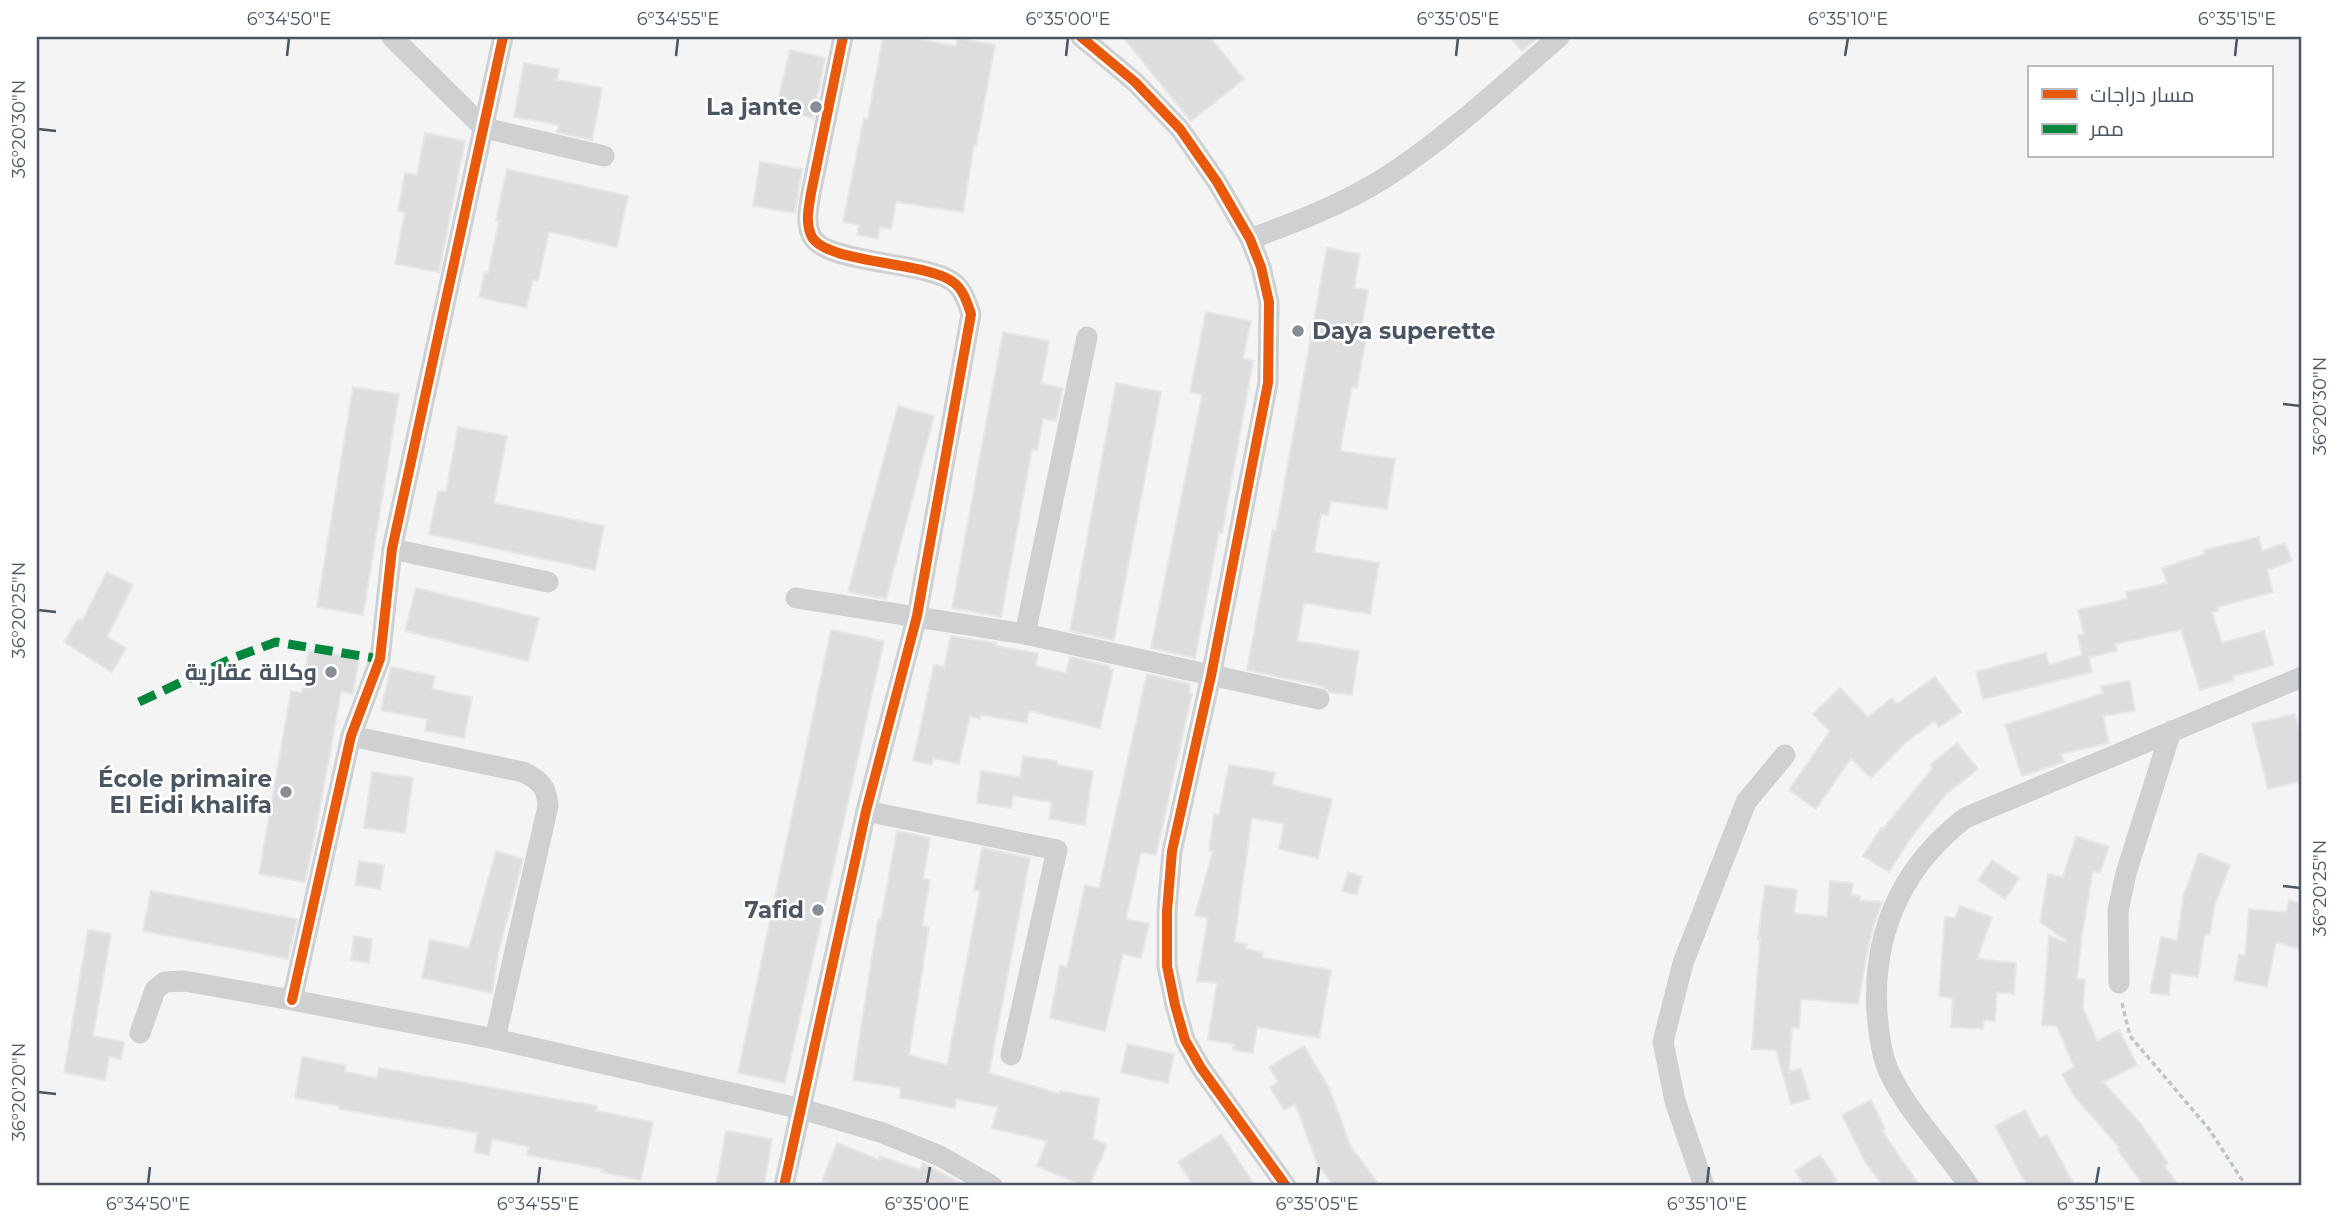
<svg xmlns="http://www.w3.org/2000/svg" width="2339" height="1223" viewBox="0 0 2339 1223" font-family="Montserrat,Cairo,sans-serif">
<rect width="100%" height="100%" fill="#f4f4f4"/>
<g fill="#ddddde" stroke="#e5e6e7" stroke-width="2">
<path d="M883,37H905L956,46L957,38L995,45L976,146L974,145L963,212L896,202L891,229L880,227L878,239L857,235L859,225L843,222L864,118L868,119Z"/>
<path d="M1123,37H1210L1244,79L1191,121Z"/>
<path d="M1510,37H1539L1522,51Z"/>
<path d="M790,50L825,58L813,118L776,108Z"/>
<path d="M524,63L559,69L557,80L602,88L592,140L557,132L559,125L514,117Z"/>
<path d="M425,133L465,141L439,272L395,264L405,212L398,211L405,173L417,175Z"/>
<path d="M760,162L802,169L795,213L753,206Z"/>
<path d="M507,169L628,196L617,247L549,232L538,281L533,280L526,308L479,297L485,272L488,273L499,221L496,220Z"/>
<path d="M1327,248L1360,254L1354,288L1368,290L1360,337L1366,338L1357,388L1352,387L1340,451L1395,459L1387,509L1331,501L1328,515L1321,514L1314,552L1379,563L1370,614L1304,603L1297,641L1359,651L1352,695L1329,692L1322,686L1247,670L1273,530H1276Z"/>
<path d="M1206,312L1251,321L1243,358L1253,361L1222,533L1219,532L1195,658L1151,648L1202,395L1190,392Z"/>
<path d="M1003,332L1049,341L1041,384L1063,388L1056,421L1043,419L1037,450L1032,449L1001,617L952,608Z"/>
<path d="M1116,383L1161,392L1114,640L1070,631Z"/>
<path d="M353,387L399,394L363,615L317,607Z"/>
<path d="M898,406L934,416L886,599L848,592Z"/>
<path d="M458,427L507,436L494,503L604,526L595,570L429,534L438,491L446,492Z"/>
<path d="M2259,537L2262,551L2285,543L2292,561L2267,570L2273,592L2217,607L2219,610L2212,612L2222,643L2264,631L2274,665L2233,676L2234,680L2200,690L2181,630L2115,644L2117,651L2089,657L2092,672L1983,699L1976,672L2046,653L2049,665L2082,655L2078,635L2084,634L2078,610L2127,599L2126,592L2167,583L2162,568L2205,554L2204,550Z"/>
<path d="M107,572L133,585L107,637L126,648L112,672L64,642L78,619L82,621Z"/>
<path d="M416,588L539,618L528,661L405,631Z"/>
<path d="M831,630L884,641L785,1083L738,1073Z"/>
<path d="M951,636L996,643L995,646L1038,653L1036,666L1066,673L1070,657L1110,666L1109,669L1113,670L1100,728L1029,711L1027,723L981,715L980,719L970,716L959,764L933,758L932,765L913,761L934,665L944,667Z"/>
<path d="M309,650L359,658L353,694L341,692L316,830L305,882L259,874L291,691L302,693Z"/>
<path d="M391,667L435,676L432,689L472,697L464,738L425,731L427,719L381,710Z"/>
<path d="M1147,674L1190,684L1189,693L1192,694L1156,855L1141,852L1126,919L1149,924L1141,958L1123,954L1105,1031L1050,1018L1060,965L1067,967L1085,885L1099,888Z"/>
<path d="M1935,677L1961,712L1939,727L1935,721L1906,742L1871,778L1851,758L1816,809L1789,790L1830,731L1813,714L1840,688L1868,717L1892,698L1897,704Z"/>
<path d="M2130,681L2135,711L2103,716L2109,743L2061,754L2064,762L2022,776L2005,725L2103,693L2101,686Z"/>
<path d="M2295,714L2302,744V781L2268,789L2252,724Z"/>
<path d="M1957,743L1978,769L1946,794L1910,839L1889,872L1863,856L1881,828L1883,829L1933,768L1930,765Z"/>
<path d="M1023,756L1057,761V765L1093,771L1085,825L1049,819L1052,802L1013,796L1011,808L977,803L981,771L1020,777Z"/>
<path d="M1229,765L1275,772L1272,785L1332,799L1318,858L1279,849L1284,824L1252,818L1234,942L1247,944L1246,949L1263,952L1262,958L1331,970L1319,1038L1257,1027L1253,1053L1233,1050L1234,1044L1208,1040L1217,983L1197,981L1208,918L1195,915L1213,851L1209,850L1214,814L1219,815Z"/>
<path d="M372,772L413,778L405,833L364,828Z"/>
<path d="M897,831L930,838L923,879L930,880L922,926L929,927L909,1055L947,1065L980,891L974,890L982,848L1030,858L989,1073L1060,1094V1091L1099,1098L1093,1139L1107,1145L1089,1186H1083L1037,1166L1047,1141L992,1128L998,1107L956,1099L955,1108L900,1098L901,1088L853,1080L878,919L881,920Z"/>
<path d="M2076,836L2109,847L2100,873L2093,871L2082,935L2077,979H2085L2083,1008L2097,1041L2119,1030L2137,1065L2103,1082L2141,1124L2168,1163L2164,1166L2179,1186H2144L2118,1150L2120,1148L2074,1096L2062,1074L2074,1067L2057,1026L2042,1025L2049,936L2066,942V940L2040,922L2048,874L2063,877Z"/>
<path d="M496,851L523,859L498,954L492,993L422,978L430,940L469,948Z"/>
<path d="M2199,853L2230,865L2214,907L2210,934H2205L2198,977L2171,973L2169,995L2150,993L2161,937L2177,940L2184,894Z"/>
<path d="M1992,860L2019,878L2005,899L1978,880Z"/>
<path d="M359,861L384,865L380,889L355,885Z"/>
<path d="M1348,872L1362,877L1357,895L1342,891Z"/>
<path d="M1830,881L1853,883L1851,895L1860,896V900L1882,902L1873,927L1866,958L1858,1004L1801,999L1799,1028L1792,1027L1789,1072L1801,1068L1810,1099L1791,1104L1776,1050L1752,1049L1760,939H1758L1765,885L1797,890L1794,913L1827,917Z"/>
<path d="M151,891L297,919L288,959L143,931Z"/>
<path d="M2289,900L2302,904V950L2276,942L2267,987L2234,980L2239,955L2245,956L2249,909L2286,912Z"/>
<path d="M1960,906L1992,917L1977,959L2016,963L2014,994L1997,992L1995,1021L1984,1020L1983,1029L1951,1027L1953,998L1939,996L1945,917L1955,918Z"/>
<path d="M88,930L111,934L93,1036L124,1042L121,1059L109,1057L105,1080L64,1073Z"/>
<path d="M354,936L372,939L369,963L351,960Z"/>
<path d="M1127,1044L1174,1054L1168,1083L1121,1073Z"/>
<path d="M1304,1046L1329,1088L1351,1147L1380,1186H1334L1318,1165L1295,1104L1284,1110L1270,1087L1278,1082L1269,1067Z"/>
<path d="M302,1057L346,1065L345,1072L377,1078L379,1068L597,1106L596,1111L653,1122L641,1180L601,1172L602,1169L527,1155L529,1147L492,1139L489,1155L474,1152L478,1133L339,1109V1106L295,1098Z"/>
<path d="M1871,1100L1885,1129L1882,1131L1920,1186H1883L1866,1163L1842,1115Z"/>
<path d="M2025,1110L2040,1138L2047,1135L2075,1186H2027L1995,1126Z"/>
<path d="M726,1131L772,1139L764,1186H716Z"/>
<path d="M1221,1134L1255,1186H1194L1178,1162Z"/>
<path d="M837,1143L879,1160L880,1156L920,1170L923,1163L966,1186H837L822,1181Z"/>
<path d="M1820,1155L1837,1180L1828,1186H1805L1795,1171Z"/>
</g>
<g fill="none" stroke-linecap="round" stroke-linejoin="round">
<path stroke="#bcc7c4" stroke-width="3.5" stroke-dasharray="5 3.5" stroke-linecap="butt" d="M2122,1003L2130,1036L2209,1129L2246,1186"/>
<g stroke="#ced0d2" stroke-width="21">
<path d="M392,37L484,128L604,156"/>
<path d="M1081,37L1135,82L1180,129L1217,182L1250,239L1261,267L1269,302L1268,383L1211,676L1172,851L1167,911V966L1175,1005L1185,1040L1201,1068L1286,1186"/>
<path d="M1250,239C1296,222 1341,205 1383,179C1447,138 1502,86 1559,37"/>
<path d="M392,549L548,582"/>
<path d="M796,598L1025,634L1319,699"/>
<path d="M1025,634L1087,337"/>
<path d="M351,736L523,772C540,780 547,787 548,806L495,1039"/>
<path d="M866,811L1057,850L1011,1055"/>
<path d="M2119,983L2118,911L2126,873L2171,731"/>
<path d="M292,1000L351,736L380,659L392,549L503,37"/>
<path d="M140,1033L155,990L165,982L184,981L292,1000L495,1039L802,1109L883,1133L940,1156L992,1186"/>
<path d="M784,1186L866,811L917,616L971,314C967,302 963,289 953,282C926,261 823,264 811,235C805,221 809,207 811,193L843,37"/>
<path d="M1704,1186L1675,1101L1663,1042L1683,963L1746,802L1785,755"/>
<path d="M1969,1186C1944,1148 1909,1114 1889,1072C1881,1054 1879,1033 1877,1014C1872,933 1901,868 1965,818L2302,677"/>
</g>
<path stroke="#00873e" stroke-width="9" stroke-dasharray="18 9" stroke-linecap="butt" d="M139,702L233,658L276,642L380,659"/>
<defs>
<g id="cycleway">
<path d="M1081,37L1135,82L1180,129L1217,182L1250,239L1261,267L1269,302L1268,383L1211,676L1172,851L1167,911V966L1175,1005L1185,1040L1201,1068L1286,1186"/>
<path d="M292,1000L351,736L380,659L392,549L503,37"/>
<path d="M784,1186L866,811L917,616L971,314C967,302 963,289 953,282C926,261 823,264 811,235C805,221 809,207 811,193L843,37"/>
</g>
</defs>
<use href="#cycleway" stroke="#fff" stroke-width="15"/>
<use href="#cycleway" stroke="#e8590c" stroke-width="10"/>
</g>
<path fill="none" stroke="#4a5661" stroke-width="2.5" d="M287,56L289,38M676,56L678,38M1066,56L1068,38M1456,56L1458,38M1845,56L1848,38M2235,56L2237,38M38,129L56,131M2283,404L2300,406M38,610L56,612M2283,886L2300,888M38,1092L56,1094M148,1184L150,1167M538,1184L540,1167M927,1184L930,1167M1317,1184L1319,1167M1707,1184L1709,1167M2096,1184L2099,1167"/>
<g fill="#868d94" stroke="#fff" stroke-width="2.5">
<circle cx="816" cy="107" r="7"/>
<circle cx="1298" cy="331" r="7"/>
<circle cx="331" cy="672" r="7"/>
<circle cx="286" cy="792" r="7"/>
<circle cx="818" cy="910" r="7"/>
</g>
<g text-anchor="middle" stroke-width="5" stroke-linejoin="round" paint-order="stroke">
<g font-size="23" font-weight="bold" fill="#4a5661" stroke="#fff" text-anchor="end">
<text x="802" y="115">La jante</text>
<text x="1312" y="339" text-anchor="start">Daya superette</text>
<text x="317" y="680">وكالة عقارية</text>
<text x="272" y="787">École primaire<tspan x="272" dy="26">El Eidi khalifa</tspan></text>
<text x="804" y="918">7afid</text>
</g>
</g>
<rect width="2339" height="1223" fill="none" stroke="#ffffff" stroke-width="77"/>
<rect x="2028" y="66" width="245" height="91" fill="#ffffff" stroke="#b7bbc0" stroke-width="2"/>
<rect x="2042" y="89" width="35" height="10" fill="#e8590c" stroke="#b7bbc0" stroke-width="2"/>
<text x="2090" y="102" font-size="21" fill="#4a5661">مسار دراجات</text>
<rect x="2042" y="124" width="35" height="10" fill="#00873e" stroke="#b7bbc0" stroke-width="2"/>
<text x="2090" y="136" font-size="21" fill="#4a5661">ممر</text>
<rect x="38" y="38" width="2262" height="1146" fill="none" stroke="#4a5661" stroke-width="2.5"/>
<g font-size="18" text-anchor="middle" fill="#4a5661">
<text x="289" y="25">6°34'50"E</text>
<text x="678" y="25">6°34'55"E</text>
<text x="1068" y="25">6°35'00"E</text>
<text x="1458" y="25">6°35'05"E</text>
<text x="1848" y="25">6°35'10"E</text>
<text x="2237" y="25">6°35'15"E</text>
<text transform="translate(19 129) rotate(-90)" y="6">36°20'30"N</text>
<text transform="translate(2320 406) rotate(-90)" y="6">36°20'30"N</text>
<text transform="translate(19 610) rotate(-90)" y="6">36°20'25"N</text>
<text transform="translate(2320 888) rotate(-90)" y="6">36°20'25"N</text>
<text transform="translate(19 1092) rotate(-90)" y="6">36°20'20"N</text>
<text x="148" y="1210">6°34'50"E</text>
<text x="538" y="1210">6°34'55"E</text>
<text x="927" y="1210">6°35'00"E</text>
<text x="1317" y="1210">6°35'05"E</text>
<text x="1707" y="1210">6°35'10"E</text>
<text x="2096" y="1210">6°35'15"E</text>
</g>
</svg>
